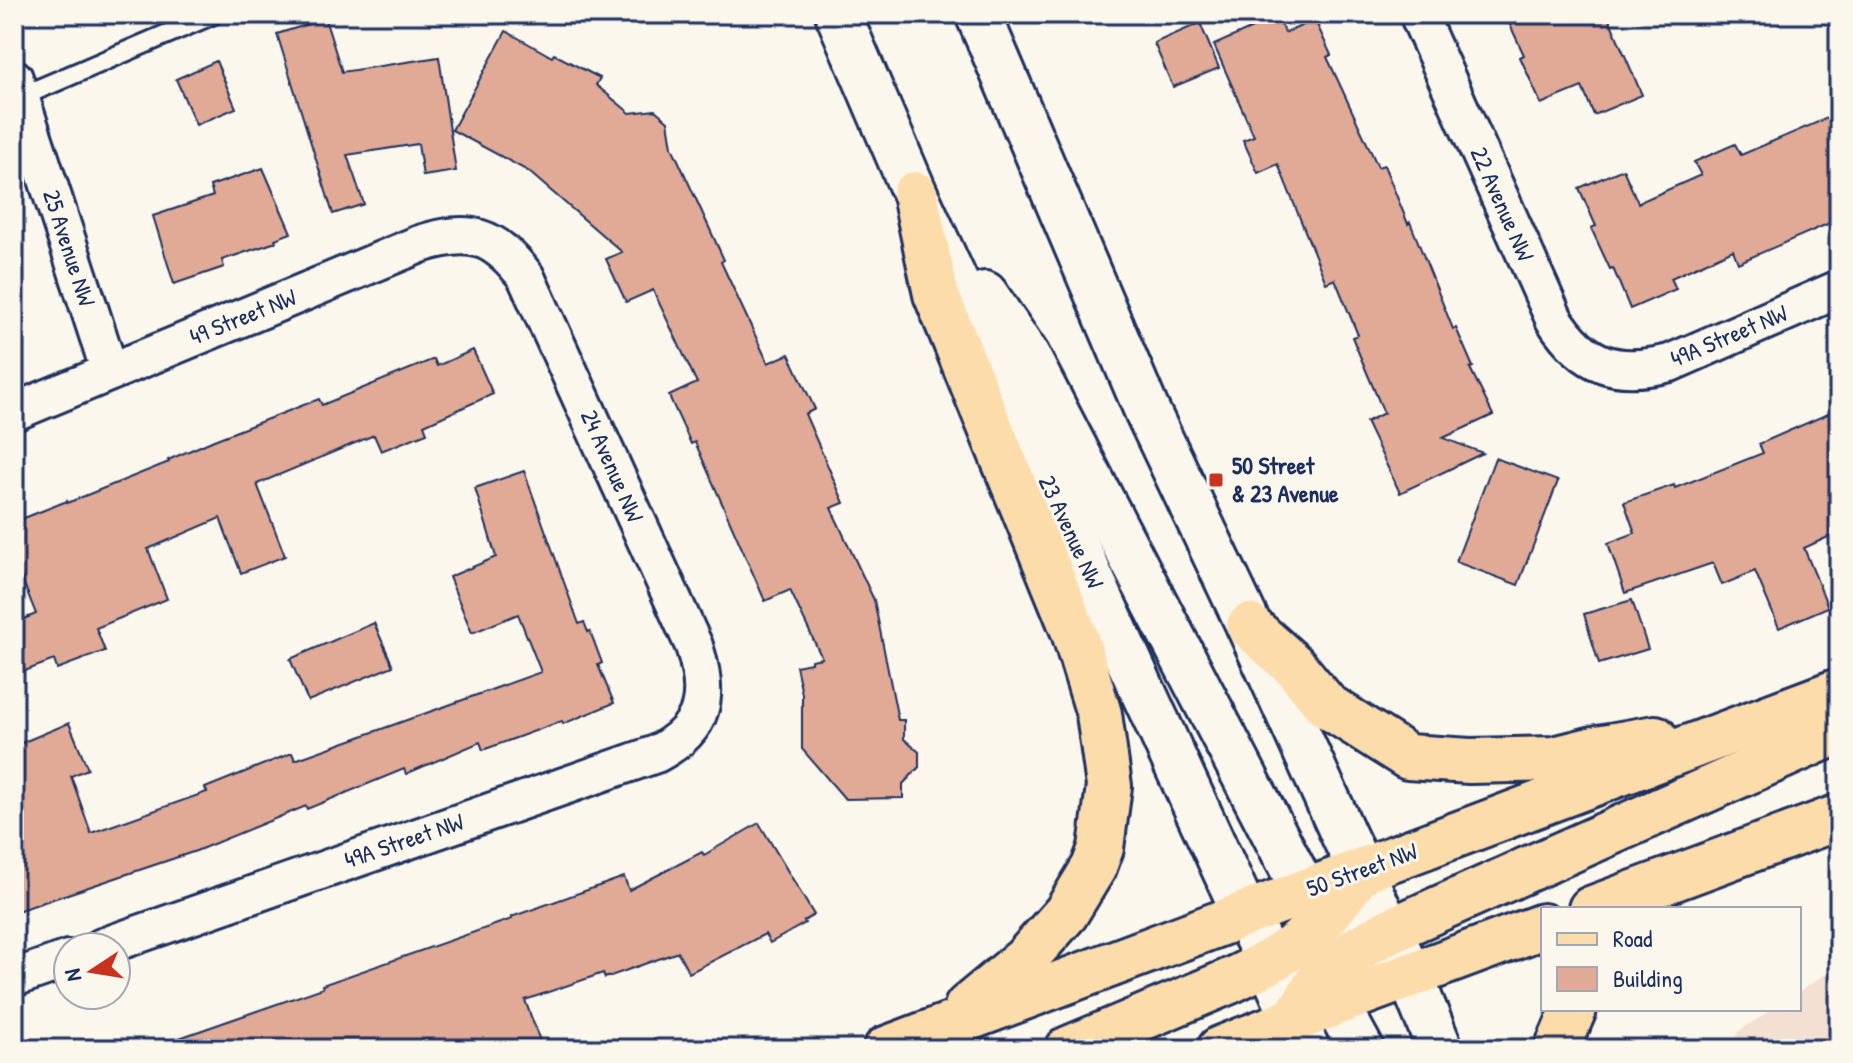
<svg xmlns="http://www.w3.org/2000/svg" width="1853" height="1063" viewBox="0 0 1853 1063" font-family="'Patrick Hand',sans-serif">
<rect width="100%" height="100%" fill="#fbf7ec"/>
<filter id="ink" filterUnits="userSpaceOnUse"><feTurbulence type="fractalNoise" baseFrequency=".0125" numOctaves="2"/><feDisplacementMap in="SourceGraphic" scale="16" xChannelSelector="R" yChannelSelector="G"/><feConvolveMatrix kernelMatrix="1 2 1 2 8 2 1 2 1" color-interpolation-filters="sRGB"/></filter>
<g filter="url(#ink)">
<path fill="#f3e0d2" d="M1839,965V1049H1732L1739,1031L1773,1009H1799V992Z"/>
<g fill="#e0aa96" stroke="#1b2f5e" stroke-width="2">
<path d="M1505,14H1607L1642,95L1594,115L1582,87L1541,104L1520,57L1524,55Z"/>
<path d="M1277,17L1285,33L1315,20L1331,55L1327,57L1378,167L1384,165L1408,224L1410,222L1453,329L1456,328L1473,367L1470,368L1493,415L1443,438L1483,453L1400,493L1366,422L1384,413L1352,337L1358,335L1335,279L1326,283L1278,164L1258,173L1243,140L1254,136L1214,45Z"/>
<path d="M325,19L342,72L439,57L456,171L423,176L418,144L347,155L364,204L333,214L277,34Z"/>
<path d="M1200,23L1219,68L1173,87L1154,43Z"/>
<path d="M506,31L552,57L554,54L600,78L596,85L630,113L655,110L668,121L672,147L724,260L721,262L768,363L789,354L815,409L805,414L844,503L831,508L874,600L898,720H904V739L919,752V767L903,784V798L845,799L802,749V694L796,666L811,663V660L822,658L790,590L765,601L695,442L691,444L669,396L697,383L653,290L626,302L606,259L622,252L528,171L452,130Z"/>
<path d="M216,61L236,108L196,125L176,79Z"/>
<path d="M1839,113V219L1738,263L1733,250L1671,278L1676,289L1630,309L1613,268L1610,269L1591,228L1596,226L1579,188L1623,169L1638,203L1701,175L1694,162L1735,144L1741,155Z"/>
<path d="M263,168L291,233L275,239L276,242L222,260L224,267L174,284L153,216L213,196L210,186Z"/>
<path d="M473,350L493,394L424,425L427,433L381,451L374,435L257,484L285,556L241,573L220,518L148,549L167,599L96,628L105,651L57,669L54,660L14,675V623L36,614L14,559V522L67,501V503L169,462L168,460L214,440L319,399L322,405L434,359L437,366Z"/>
<path d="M1839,409V532L1804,548L1828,607L1779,628L1755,571L1722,585L1713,563L1625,593L1608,543L1635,533L1624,502L1674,485L1675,488L1763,453L1759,444Z"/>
<path d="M1495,458L1558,481L1518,585L1456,562Z"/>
<path d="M524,471L579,624L584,622L588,632L590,631L602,663L598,665L614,703L563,724L562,721L483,750L480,742L406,774L404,769L307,809L306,806L196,851L14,912V746L69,723L88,769L71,776L91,833L207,792L205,788L292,753L295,760L541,672L518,614L472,633L449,577L496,557L475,488Z"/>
<path d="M1632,600L1648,649L1599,664L1584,614Z"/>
<path d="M374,623L393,666L308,701L290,659Z"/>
<path d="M759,823L814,915L804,921L805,923L770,943L765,934L689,973L678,952L605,978L603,973L525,1000L540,1041L517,1049H162V1044L323,988L322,985L512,919L511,917L624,877L629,890L702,852L704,855Z"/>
</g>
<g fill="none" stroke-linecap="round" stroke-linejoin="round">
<defs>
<path id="service" d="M20,97L214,14"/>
<g id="minor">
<path d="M1418,14L1554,319C1585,367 1616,376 1670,363L1839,289"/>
<path d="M14,78L110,372"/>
<path d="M14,412L420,244C471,228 494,235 526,277L694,646C710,696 706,728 656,754L102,947"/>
<path d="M14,978L68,959"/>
</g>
<g id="secondary">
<path d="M838,14L915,194L1245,914L1269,962L1307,1049"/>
<path d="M978,14L1147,411L1249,626L1344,836L1410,975L1440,1049"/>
<path d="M985,294L1027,356L1304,891L1327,915L1395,964"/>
<path d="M1315,972L1336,1003L1361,1049"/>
</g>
<g id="primary">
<path d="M915,194L936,294L1074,632L1099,714L1109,786L1101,848L1094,867L1066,913L1025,959L967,1007"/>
<path d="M1249,626L1294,666L1326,705L1408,757L1470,761L1554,759L1598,748L1655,738"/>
<path d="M1591,909L1839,817"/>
<path d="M1294,1020L1320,978L1353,951L1389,931L1839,731"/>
<path d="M886,1049L1839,691"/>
<path d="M1068,1049L1230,981L1269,962L1297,944L1327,915L1361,872"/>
<path d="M1220,1049L1336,1003L1543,926"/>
<path d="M1557,1049L1574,1009"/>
</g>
</defs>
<use href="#service" stroke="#1b2f5e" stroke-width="24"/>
<use href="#minor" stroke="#1b2f5e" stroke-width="42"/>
<use href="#secondary" stroke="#1b2f5e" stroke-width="50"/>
<use href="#primary" stroke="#1b2f5e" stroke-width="50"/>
<use href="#service" stroke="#fbf7ec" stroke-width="18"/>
<use href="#minor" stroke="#fbf7ec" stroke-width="36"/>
<use href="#secondary" stroke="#fbf7ec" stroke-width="44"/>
<use href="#primary" stroke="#fddcac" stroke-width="44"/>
</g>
</g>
<rect fill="#c8321e" stroke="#fbf7ec" stroke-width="3" x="1208" y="472" width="16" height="16" rx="4"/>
<g text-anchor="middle" stroke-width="6" stroke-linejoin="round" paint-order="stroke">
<g font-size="24" fill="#1b2f5e" stroke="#fbf7ec">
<text transform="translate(1502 204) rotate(66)" y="8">22 Avenue NW</text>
<text transform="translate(69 248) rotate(72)" y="8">25 Avenue NW</text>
<text transform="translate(243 317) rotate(-22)" y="8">49 Street NW</text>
<text transform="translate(1729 336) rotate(-23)" y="8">49A Street NW</text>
<text transform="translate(612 466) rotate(66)" y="8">24 Avenue NW</text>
<text transform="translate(1071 532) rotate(65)" y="8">23 Avenue NW</text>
<text transform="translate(404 841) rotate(-19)" y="8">49A Street NW</text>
<text transform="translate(1362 870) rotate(-20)" y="8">50 Street NW</text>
</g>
<g font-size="24" font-weight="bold" fill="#1b2f5e" stroke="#fbf7ec" text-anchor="start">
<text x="1232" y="474">50 Street<tspan x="1232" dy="28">&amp; 23 Avenue</tspan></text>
</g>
</g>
<rect width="1853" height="1063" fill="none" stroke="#fbf7ec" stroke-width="48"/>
<rect x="24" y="24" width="1805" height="1015" fill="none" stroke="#1b2f5e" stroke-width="3" filter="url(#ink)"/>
<rect x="1541" y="907" width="260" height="104" fill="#fbf7ec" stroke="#a1a7b3" stroke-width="2"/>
<rect x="1557" y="933" width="40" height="12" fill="#fddcac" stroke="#a1a7b3" stroke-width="2"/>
<text x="1613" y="947" font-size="24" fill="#1b2f5e">Road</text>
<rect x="1557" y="967" width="40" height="24" fill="#e0aa96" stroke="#a1a7b3" stroke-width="2"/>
<text x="1613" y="987" font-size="24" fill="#1b2f5e">Building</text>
<g transform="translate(92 971) rotate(258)"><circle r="38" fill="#fbf7ec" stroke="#a1a7b3" stroke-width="2"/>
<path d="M0-6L14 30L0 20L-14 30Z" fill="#c8321e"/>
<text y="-12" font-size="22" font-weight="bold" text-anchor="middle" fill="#1b2f5e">N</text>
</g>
</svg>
